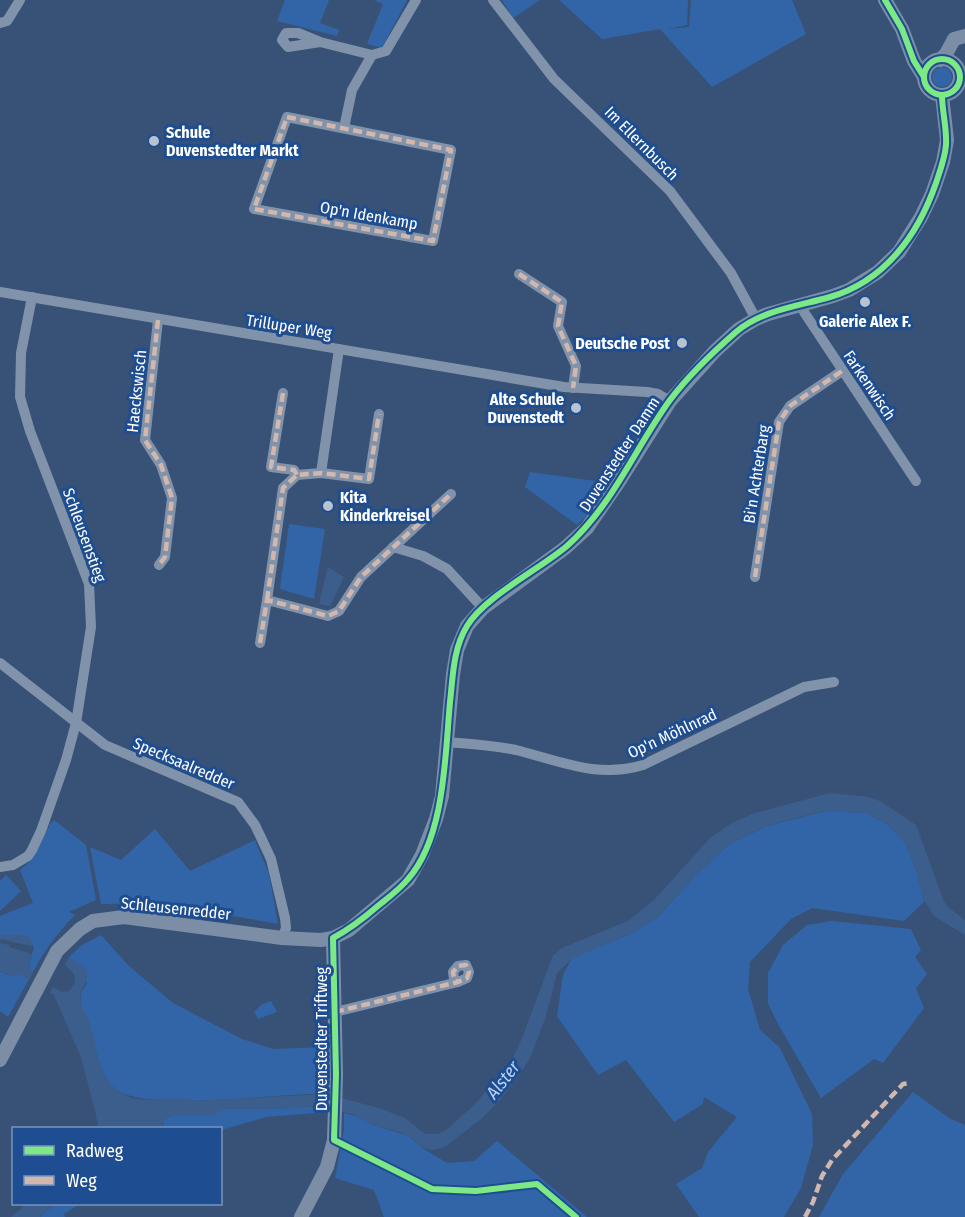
<svg xmlns="http://www.w3.org/2000/svg" width="965" height="1217" viewBox="0 0 965 1217" font-family="'Fira Sans Condensed',sans-serif">
<rect width="100%" height="100%" fill="#385277"/>
<g fill="#3265a7">
<path d="M285,0H329L320,23L339,30L337,36L277,21Z"/>
<path d="M374,0H407L382,48L367,44L383,4Z"/>
<path d="M502,0H540L513,18Z"/>
<path d="M559,0H688L687,25L668,29L689,27L691,0H792L806,34L712,87L660,29L602,39Z"/>
<circle cx="942" cy="77" r="10"/>
<path d="M530,472L610,483L591,512L577,525L525,487Z"/>
<path d="M289,524L325,529L314,599L280,589Z"/>
<path d="M826,811L867,813L888,825L905,843L916,870L924,902L904,921L812,908L791,919L750,962L748,989L760,1030L780,1048L812,1114L813,1145L801,1188L784,1217H699L676,1184L702,1168L708,1152L737,1117L704,1097L703,1104L674,1122L626,1060L598,1075L557,1016L563,975L572,958L630,934L658,917L697,874L729,844L767,826Z"/>
<path d="M54,820L86,845L96,900L69,912L75,915C57,933 45,950 33,972L29,969L33,945L0,935V916L33,903L20,870C36,859 42,841 50,824Z"/>
<path d="M155,829L190,871L255,840L269,874L278,924L162,903L101,904L90,847L121,860Z"/>
<path d="M6,875L21,891L0,911V881Z"/>
<path d="M832,921L911,929L921,950L915,957L927,974L916,988L924,1008L883,1063L874,1059L821,1098L778,1024L768,1003V973L783,945L807,925Z"/>
<path d="M101,935L129,966L173,1003L242,1039L273,1049L327,1047L326,1094C283,1092 143,1114 114,1088C101,1075 97,1055 93,1038C90,1026 78,1006 81,995C81,991 85,987 87,983L69,957L82,945Z"/>
<path d="M0,971L7,975L19,974L29,979L8,1017L0,1011Z"/>
<path d="M271,1001L277,1012L258,1019L254,1012L261,1005Z"/>
<path d="M913,1092L949,1118L965,1125V1217H819L843,1174Z"/>
<path d="M307,1106L326,1109V1112L266,1117L221,1130L162,1128L165,1118L172,1116L225,1109L301,1108Z"/>
<path d="M344,1113L360,1117L373,1125L409,1136L419,1146L447,1163L474,1161L497,1141L587,1217H384L374,1190L335,1178L344,1130Z"/>
<path d="M55,1204H80L64,1214L65,1217H40Z"/>
</g>
<g fill="#3c5e8d">
<path d="M328,567L344,577L330,606L319,604Z"/>
<path d="M830,793L869,797L880,801L916,825L943,899L947,906L965,920V935L934,916L922,897L916,870L905,843L888,825L867,813L826,811L812,814L766,826L729,844L697,874L658,917L630,934L573,958L557,973L546,1016L531,1056L525,1066L501,1099L480,1120L446,1146L434,1150L427,1149L419,1146L413,1139L402,1133L373,1125L352,1114L313,1106L301,1108L225,1109L212,1116H172L165,1118L162,1128H98L96,1115L81,1057L54,995L19,974L11,976L0,971V935C38,934 33,934 29,969L58,990L62,992L69,991L75,983L74,974L65,965L69,957L85,968C92,983 79,987 80,999C81,1007 85,1012 88,1019C99,1046 95,1080 125,1095C147,1106 174,1093 193,1101L326,1094L379,1108L405,1118L425,1134H438L445,1131L473,1106L509,1066L521,1041L553,955L562,948L628,921L654,900L711,837L732,823L755,813Z"/>
<path d="M25,1204H55L40,1217H11L20,1210Z"/>
</g>
<g fill="#385277">
<path d="M1,939L34,947L32,954L9,947V945L0,943Z"/>
<path d="M35,969L55,983L49,995L28,982Z"/>
</g>
<g fill="none" stroke-linecap="round" stroke-linejoin="round">
<g stroke="#8093aa" stroke-width="10">
<path d="M493,0L554,79L670,191L731,273L756,319"/>
<path d="M0,23L7,21L20,0"/>
<path d="M320,42L288,47L282,40L286,33H298L320,42L372,55L386,51L416,0"/>
<path d="M287,117L451,150L433,241L254,209Z"/>
<path d="M344,128L352,90L372,55"/>
<path d="M519,274L562,302L558,326L576,366L573,388"/>
<path d="M0,292L564,387L647,392L658,394L670,401"/>
<path d="M802,304L804,312L916,481"/>
<path d="M158,320L145,440L161,465L172,498L165,557L159,565"/>
<path d="M283,393L271,467L294,470L297,475"/>
<path d="M321,473L339,349"/>
<path d="M393,547L423,556L447,569L483,608"/>
<path d="M755,577L779,422L790,406L842,371"/>
<path d="M267,600L283,488L297,475L321,473L369,479L379,414"/>
<path d="M260,643L267,600L328,616L339,611L361,577L451,494"/>
<path d="M0,663L105,745L238,802L255,825L271,859L285,918L286,928L282,938"/>
<path d="M446,742C470,744 492,745 516,750C560,761 598,779 643,765L804,687L834,682"/>
<path d="M0,867L13,865L28,856L32,850L41,831L66,760L76,723L91,627L89,584L30,431L20,397L21,353L32,297"/>
<path d="M335,1012L458,982L467,978L469,972L466,965L458,966L453,972L454,979L458,982"/>
</g>
<g stroke="#7c8ea6" stroke-width="14">
<path d="M885,0L902,29L914,61L924,77"/>
<circle cx="942" cy="77" r="18"/>
<path d="M940,60L946,54L954,39L965,36"/>
<path d="M0,1060L57,951L80,929L93,921L124,917L282,938L321,940L333,938L349,930L408,880L422,855L436,819L442,796L453,674L457,650L467,626L483,608L565,548L587,528L618,483L670,401L715,351L739,329L756,319L768,314L833,296L849,290L878,272L899,252L921,217L932,194L943,162L947,140L942,95"/>
<path d="M301,1217L327,1167L334,1140L336,1075L333,938"/>
</g>
<g stroke="#d1b7ad" stroke-width="4.5" stroke-dasharray="9 4.5" stroke-linecap="butt">
<path d="M287,117L451,150L433,241L254,209Z"/>
<path d="M519,274L562,302L558,326L576,366L573,388"/>
<path d="M158,320L145,440L161,465L172,498L165,557L159,565"/>
<path d="M283,393L271,467L294,470L297,475"/>
<path d="M755,577L779,422L790,406L842,371"/>
<path d="M267,600L283,488L297,475L321,473L369,479L379,414"/>
<path d="M260,643L267,600L328,616L339,611L361,577L451,494"/>
<path d="M335,1012L458,982L467,978L469,972L466,965L458,966L453,972L454,979L458,982"/>
<path d="M805,1217L813,1202L822,1176L832,1160L903,1084L910,1083"/>
</g>
<defs>
<g id="cycleway">
<path d="M885,0L902,29L914,61L924,77"/>
<circle cx="942" cy="77" r="18"/>
<path d="M576,1217L537,1184L476,1191L432,1189L334,1140L336,1075L333,938C350,929 364,918 379,905C389,897 400,889 408,879C445,837 445,756 450,702C453,676 453,649 467,626C484,597 540,569 567,546C613,505 635,448 670,400C689,375 713,352 736,332C762,310 799,306 830,297C885,281 918,235 936,183C940,171 945,158 946,145C947,128 942,111 942,95"/>
</g>
</defs>
<use href="#cycleway" stroke="#1e4e91" stroke-width="10"/>
<use href="#cycleway" stroke="#7ce984" stroke-width="6"/>
</g>
<g fill="#b9c2cf" stroke="#1e4e91" stroke-width="2">
<circle cx="154" cy="141" r="6"/>
<circle cx="865" cy="302" r="6"/>
<circle cx="682" cy="343" r="6"/>
<circle cx="576" cy="408" r="6"/>
<circle cx="328" cy="506" r="6"/>
</g>
<g text-anchor="middle" stroke-width="6" stroke-linejoin="round" paint-order="stroke">
<g font-size="16" font-weight="bold" fill="#fff" stroke="#1e4e91" text-anchor="start">
<text x="166" y="138">Schule<tspan x="166" dy="18">Duvenstedter Markt</tspan></text>
<text x="865" y="327" text-anchor="middle">Galerie Alex F.</text>
<text x="670" y="349" text-anchor="end">Deutsche Post</text>
<text x="564" y="405" text-anchor="end">Alte Schule<tspan x="564" dy="18">Duvenstedt</tspan></text>
<text x="340" y="503">Kita<tspan x="340" dy="18">Kinderkreisel</tspan></text>
</g>
<g font-size="16" fill="#fff" stroke="#1e4e91">
<text transform="translate(642 143) rotate(45)" y="6">Im Ellernbusch</text>
<text transform="translate(369 215) rotate(10)" y="6">Op'n Idenkamp</text>
<text transform="translate(289 326) rotate(9)" y="6">Trilluper Weg</text>
<text transform="translate(870 385) rotate(56)" y="6">Farkenwisch</text>
<text transform="translate(136 391) rotate(-84)" y="6">Haeckswisch</text>
<text transform="translate(619 454) rotate(-57)" y="6">Duvenstedter Damm</text>
<text transform="translate(756 474) rotate(-81)" y="6">Bi'n Achterbarg</text>
<text transform="translate(85 535) rotate(70)" y="6">Schleusenstieg</text>
<text transform="translate(672 733) rotate(-25)" y="6">Op'n Möhlnrad</text>
<text transform="translate(184 763) rotate(23)" y="6">Specksaalredder</text>
<text transform="translate(176 908) rotate(6)" y="6">Schleusenredder</text>
<text transform="translate(321 1039) rotate(-90)" y="6">Duvenstedter Triftweg</text>
</g>
<g font-size="18" font-style="italic" fill="#bad4f5" stroke="#1e4e91">
<text transform="translate(503 1080) rotate(-52)" y="6">Alster</text>
</g>
</g>
<rect x="12" y="1127" width="210" height="78" fill="#1e4e91" stroke="#7895bd" stroke-width="1.5"/>
<rect x="24" y="1146" width="30" height="9" fill="#7ce984" stroke="#7895bd" stroke-width="1.5"/>
<text x="66" y="1157" font-size="18" fill="#ffffff">Radweg</text>
<rect x="24" y="1176" width="30" height="9" fill="#d1b7ad" stroke="#7895bd" stroke-width="1.5"/>
<text x="66" y="1187" font-size="18" fill="#ffffff">Weg</text>
</svg>
